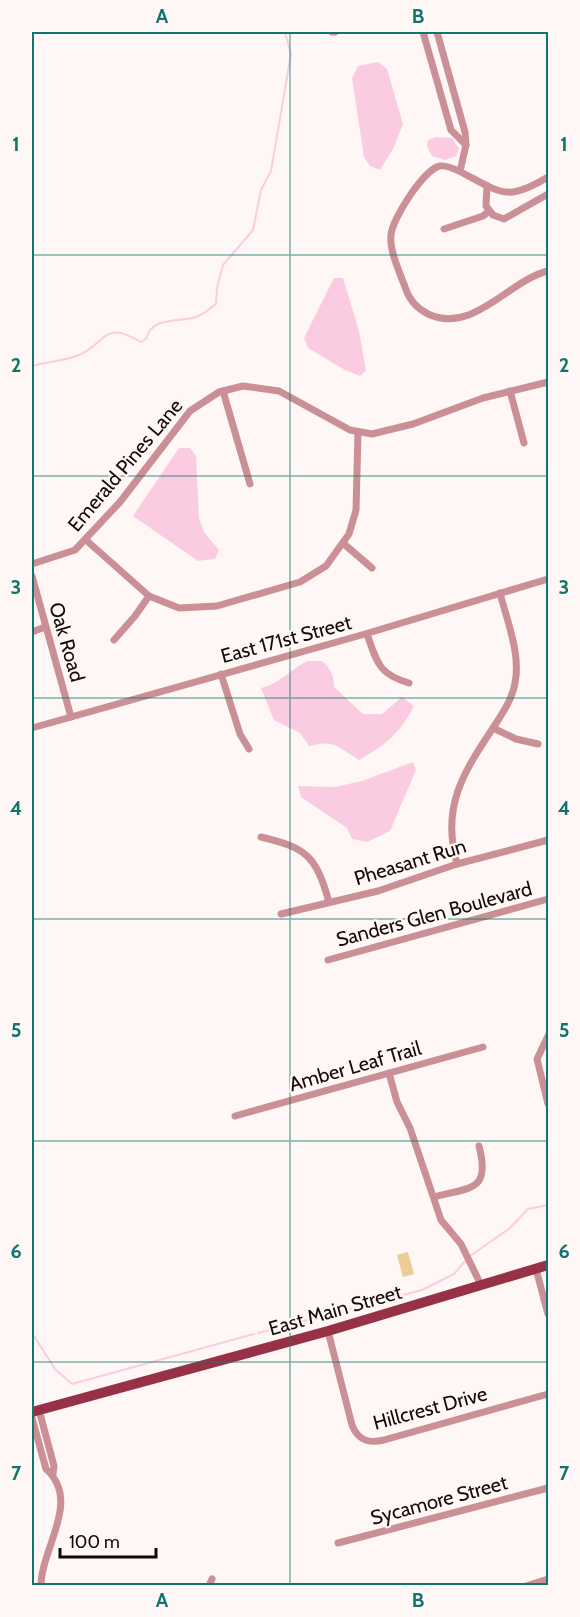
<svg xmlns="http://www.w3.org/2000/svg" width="580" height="1617" viewBox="0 0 580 1617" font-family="Cabin,sans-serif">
<rect width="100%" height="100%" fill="#fef7f5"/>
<path fill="#eecc95" d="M408,1252L414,1274L403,1277L397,1255Z"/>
<g fill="#fbcce1">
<path d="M378,62L387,69L403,124L394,147L380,170L370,166L364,157L352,78L358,66Z"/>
<path d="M436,137L452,138L459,149L456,156L445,160L432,156L427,146L428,140Z"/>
<path d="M334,278H343L359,331L366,371L360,376L345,370L308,348L304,338Z"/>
<path d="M179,448H190L196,456L199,518L204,532L219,550L215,559L198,561L133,516Z"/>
<path d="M307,661H322C331,668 334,676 334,687L363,714H382L402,697L414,706C400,733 386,745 359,760C338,747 335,739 309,746L300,733L274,720L261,688C281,683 288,671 307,661Z"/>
<path d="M413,762L416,770L390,831L367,842L352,839L347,828L301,797L298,786L335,787L362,781Z"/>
</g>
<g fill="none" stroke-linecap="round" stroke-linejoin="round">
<g stroke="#fbcce1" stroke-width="2">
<path d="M32,366C47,362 64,361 79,355C107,343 103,319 141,342L146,339C152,316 177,323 196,317C203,315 210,309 216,304L217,288L223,265L253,230L261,190L271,171L291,54L285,32"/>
<path d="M470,1256L510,1228L528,1209L548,1205"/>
<path d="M32,1333L55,1369L72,1384L254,1334"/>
<path d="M258,1333L422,1290L454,1274L466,1260"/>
</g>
<g stroke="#ca9095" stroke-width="7">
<path d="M332,32H335"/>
<path d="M423,32L451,130L466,145"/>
<path d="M437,32L465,132L466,145L460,171"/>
<path d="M548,177C507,202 501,193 461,172C455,169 447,165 440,166C424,169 392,219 391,235C389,250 400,273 405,287C409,300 416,308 428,314C473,335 509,280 548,271"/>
<path d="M487,186L486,206L493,215L504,219L548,194"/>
<path d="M444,229L483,216L489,211"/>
<path d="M223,391L250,484"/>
<path d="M510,391L524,443"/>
<path d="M86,540L149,596L179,608L217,606L300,582L326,566L349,534L356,510L358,432"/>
<path d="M344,544L372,568"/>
<path d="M32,564L75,550L120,502L190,411L219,392L243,386L279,391L350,430L372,434L413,424L483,398L548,382"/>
<path d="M32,576L71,717"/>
<path d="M32,632L45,627"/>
<path d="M367,634C377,662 378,674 409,683"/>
<path d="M114,640L135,616L149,596"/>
<path d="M221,674L240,734L249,749"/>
<path d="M32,728L365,634L548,579"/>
<path d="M493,728L516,739L538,744"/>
<path d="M261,837C307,848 316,856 329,902"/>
<path d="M457,864C441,807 463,773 493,728C502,714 512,700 515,683C521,654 507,621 500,593"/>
<path d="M281,914L378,891L457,864L548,840"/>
<path d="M328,960L548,899"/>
<path d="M548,1036L537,1059L548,1104"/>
<path d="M389,1073L397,1102L410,1128L441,1220L461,1244L481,1285"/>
<path d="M235,1116L483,1047"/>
<path d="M434,1197C470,1187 491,1192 479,1146"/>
<path d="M536,1269L548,1314"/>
<path d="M328,1331L352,1425C358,1440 368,1444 384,1440L548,1394"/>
<path d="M39,1410L54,1466L53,1474"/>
<path d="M32,1418L46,1469C82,1501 41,1548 41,1586"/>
<path d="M338,1543L548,1488"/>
<path d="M209,1586L212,1579"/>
<path d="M526,1586L548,1579"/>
</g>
<path stroke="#973246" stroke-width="10" d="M32,1412L328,1331L548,1265"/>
</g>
<path fill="none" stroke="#0f766e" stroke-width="1.5" stroke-opacity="0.55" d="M290,32V1586M32,255H548M32,476H548M32,698H548M32,919H548M32,1141H548M32,1362H548"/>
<g text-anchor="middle" stroke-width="4.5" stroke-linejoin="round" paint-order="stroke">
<g font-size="20" fill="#150a08" stroke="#fef7f5">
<text transform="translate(125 465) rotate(-50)" y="7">Emerald Pines Lane</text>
<text transform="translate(286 639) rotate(-15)" y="7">East 171st Street</text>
<text transform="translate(67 642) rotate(74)" y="7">Oak Road</text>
<text transform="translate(410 862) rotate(-17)" y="7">Pheasant Run</text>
<text transform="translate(434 914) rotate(-15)" y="7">Sanders Glen Boulevard</text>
<text transform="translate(355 1066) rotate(-16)" y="7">Amber Leaf Trail</text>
<text transform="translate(335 1310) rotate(-16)" y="7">East Main Street</text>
<text transform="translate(430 1408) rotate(-15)" y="7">Hillcrest Drive</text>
<text transform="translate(439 1500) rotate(-15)" y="7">Sycamore Street</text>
</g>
</g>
<rect width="580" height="1617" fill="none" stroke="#fef7f5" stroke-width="66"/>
<path d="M60 1548v9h96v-9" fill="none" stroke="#150a08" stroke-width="3"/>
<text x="69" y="1548" font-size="18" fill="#150a08" stroke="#fef7f5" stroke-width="4.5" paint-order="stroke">100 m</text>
<rect x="33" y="33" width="514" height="1551" fill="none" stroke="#0f766e" stroke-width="2"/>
<g font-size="20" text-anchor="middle" font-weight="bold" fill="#0f766e">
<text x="162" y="23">A</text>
<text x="418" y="23">B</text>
<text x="16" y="151">1</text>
<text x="564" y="151">1</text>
<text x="16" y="372">2</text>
<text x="564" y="372">2</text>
<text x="16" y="594">3</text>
<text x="564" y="594">3</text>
<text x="16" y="815">4</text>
<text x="564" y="815">4</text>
<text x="16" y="1037">5</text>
<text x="564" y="1037">5</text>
<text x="16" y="1258">6</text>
<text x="564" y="1258">6</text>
<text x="16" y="1480">7</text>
<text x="564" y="1480">7</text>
<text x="162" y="1607">A</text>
<text x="418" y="1607">B</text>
</g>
</svg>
